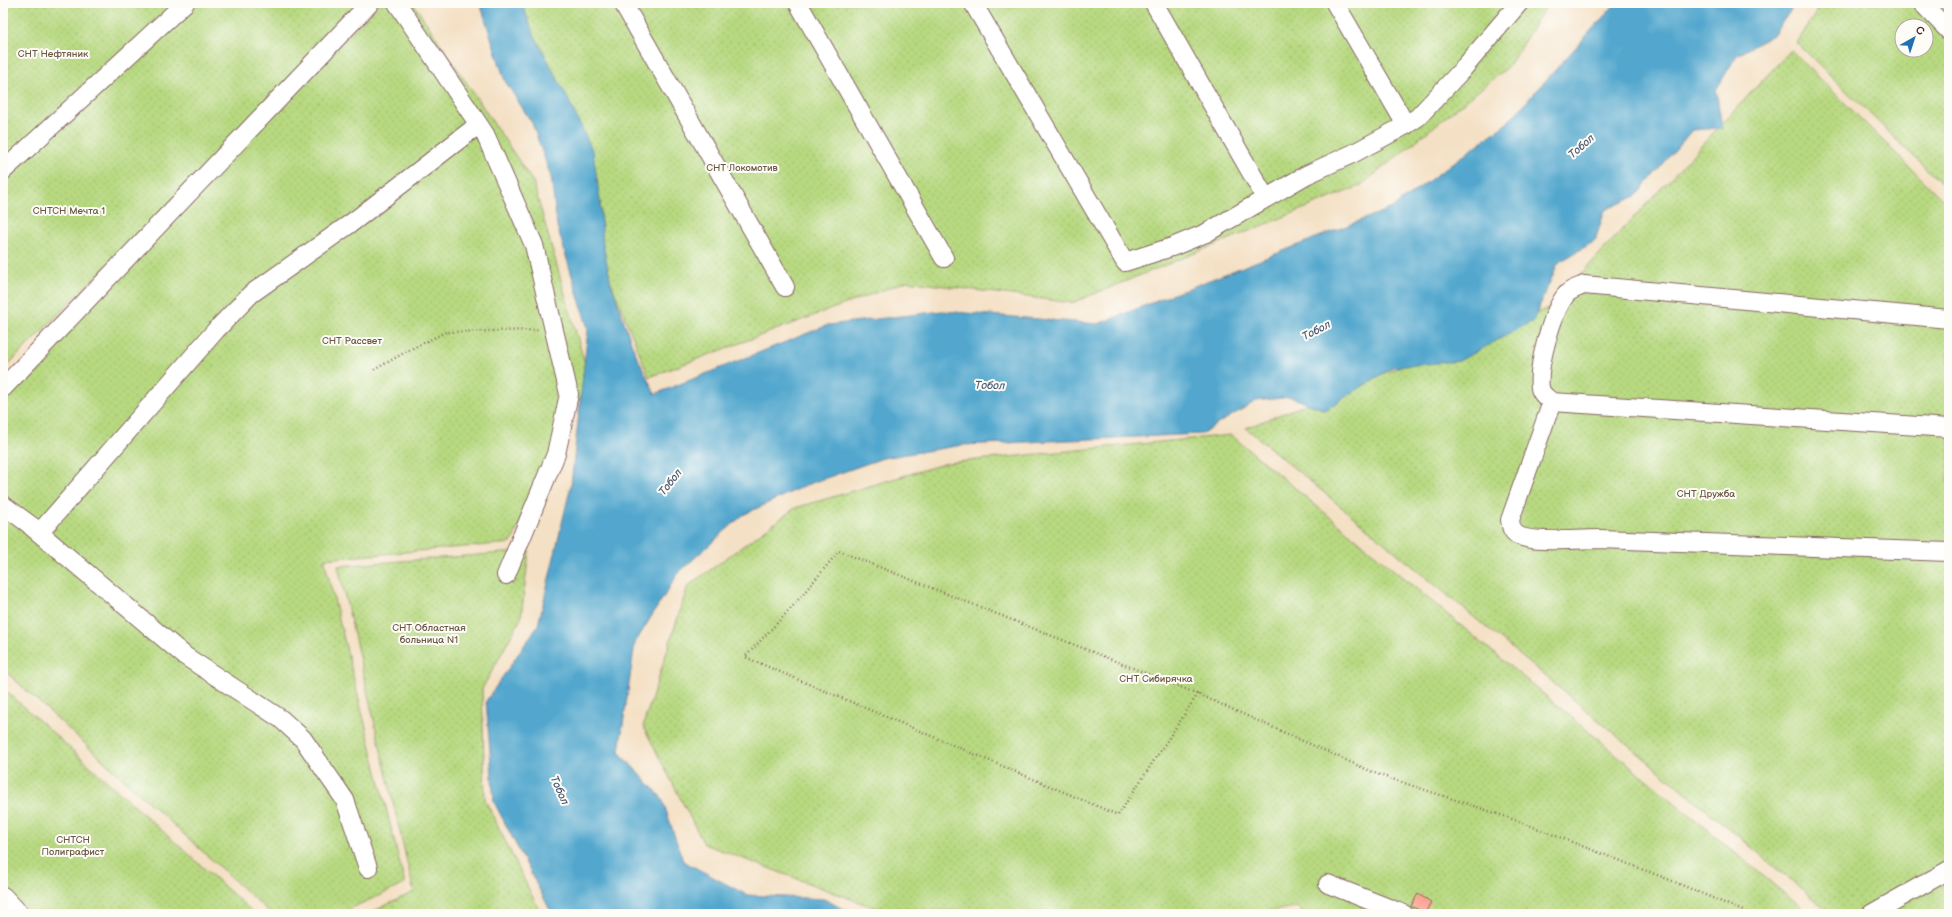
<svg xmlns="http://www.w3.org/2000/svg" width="1952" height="917" viewBox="0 0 1952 917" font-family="'Balsamiq Sans',sans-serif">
<defs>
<pattern id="park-dots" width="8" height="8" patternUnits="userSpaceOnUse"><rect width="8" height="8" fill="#b7d980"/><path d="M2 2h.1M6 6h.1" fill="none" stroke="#9fba6f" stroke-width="1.8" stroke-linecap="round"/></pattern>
</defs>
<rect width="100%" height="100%" fill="#fdfcf7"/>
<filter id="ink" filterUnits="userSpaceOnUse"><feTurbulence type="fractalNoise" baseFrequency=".025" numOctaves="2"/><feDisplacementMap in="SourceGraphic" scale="8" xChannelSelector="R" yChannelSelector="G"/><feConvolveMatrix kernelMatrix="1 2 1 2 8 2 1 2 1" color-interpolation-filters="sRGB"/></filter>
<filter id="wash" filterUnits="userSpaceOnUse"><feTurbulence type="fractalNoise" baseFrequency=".012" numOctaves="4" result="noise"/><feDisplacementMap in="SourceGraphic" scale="16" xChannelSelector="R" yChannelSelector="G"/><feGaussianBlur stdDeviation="0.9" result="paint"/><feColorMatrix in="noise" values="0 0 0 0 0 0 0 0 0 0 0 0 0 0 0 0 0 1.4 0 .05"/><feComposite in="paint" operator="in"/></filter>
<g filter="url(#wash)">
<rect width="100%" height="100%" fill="#f4e0c4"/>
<g fill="url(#park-dots)" stroke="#807c56" fill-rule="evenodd">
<path d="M3,3H177L3,171Z"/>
<path d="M185,3H367L3,370V183Z"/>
<path d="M380,3H413L533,182L589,378L511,543L324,559L405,884L338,914H271L3,669V386Z"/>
<path d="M498,3H1548L1508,67L1360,186L1072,303L907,281L649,377Z"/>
<path d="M1822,3H1949V191L1797,43ZM1902,26H1926V50H1902Z"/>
<path d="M1791,50L1949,206V914H1832L1246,428L1549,308Z"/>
<path d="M1231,435L1809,914H1307L1296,907L1257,914H1042L875,908L704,844L643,726L688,586L795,508L947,463Z"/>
<path d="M529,551L521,618L482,689L485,800L541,914H367L414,892L338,566Z"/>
<path d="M3,688L255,914H3Z"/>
</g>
<path fill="#52a7ce" stroke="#4e637c" d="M480,3H522L533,32L567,97L593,152L600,200L603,245L611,283L633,348L655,394L828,325L942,311L1098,324L1392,208L1507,123L1616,3H1796L1773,35L1737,55L1716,90L1722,128L1692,130L1636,196L1605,210L1595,241L1558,263L1533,321L1459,361L1393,367L1325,410L1290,397L1256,401L1201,434L963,445L883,458L806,485L743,515L679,572L635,643L619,752L662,798L683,861L747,895L824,899L853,914H552L494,802L486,701L538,625L571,485L588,329L557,226L551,177L532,123L505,81Z"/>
<g id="blocks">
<path fill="#fda395" d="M1418,894L1431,902L1425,913L1411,906Z"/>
</g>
</g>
<g filter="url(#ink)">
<use href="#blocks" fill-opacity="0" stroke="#866361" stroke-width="1"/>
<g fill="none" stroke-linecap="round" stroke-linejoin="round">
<defs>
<g id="minor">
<path d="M397,3L485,134L534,245L569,394L556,454L506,575"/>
<path d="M623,3L785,287"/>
<path d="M798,3L944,258"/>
<path d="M973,3L1125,262L1172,247L1206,233L1306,175L1354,153L1406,125L1418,117L1462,70L1519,3"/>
<path d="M1154,3L1265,197"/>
<path d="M1335,3L1406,125"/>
<path d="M1922,3L1949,31"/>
<path d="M3,171L185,3"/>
<path d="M1949,319L1584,285C1577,288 1569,290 1565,296C1552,313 1537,367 1540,388C1541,394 1547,398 1552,402L1510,520C1511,526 1511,530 1516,534C1528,544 1581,539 1600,539L1949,552"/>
<path d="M3,388L370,3"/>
<path d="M1552,402L1949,428"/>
<path d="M3,505L40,532L216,330L251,294L354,221L478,125"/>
<path d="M31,526L185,656L281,719L303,739L345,800L368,868"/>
<path d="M1328,884L1404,914"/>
<path d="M3,896L20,914"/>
<path d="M1871,914L1949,870"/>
</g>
</defs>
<use href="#minor" stroke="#866361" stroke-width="20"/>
<g stroke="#866361" stroke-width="2.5" stroke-dasharray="1 3" stroke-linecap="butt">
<path d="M374,370L409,350L446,332L538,330"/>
<path d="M1198,694L1118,815L745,657L793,606L839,551L1198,694L1377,774L1510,818L1670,880L1750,914"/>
</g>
<use href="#minor" stroke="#fff" stroke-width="18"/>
</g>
</g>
<g text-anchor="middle" stroke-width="4" stroke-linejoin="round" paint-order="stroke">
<g font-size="10" fill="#6b5744" stroke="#fdfcf7">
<text x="53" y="57">СНТ Нефтяник</text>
<text x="742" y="171">СНТ Локомотив</text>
<text x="69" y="214">СНТСН Мечта 1</text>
<text x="352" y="344">СНТ Рассвет</text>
<text x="1706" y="497">СНТ Дружба</text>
<text x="429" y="631">СНТ Областная<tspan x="429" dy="12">больница N1</tspan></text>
<text x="1156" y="682">СНТ Сибирячка</text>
<text x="73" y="843">СНТСН<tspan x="73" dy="12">Полиграфист</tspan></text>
</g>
<g font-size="11" font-style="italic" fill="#4e5c74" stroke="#fdfcf7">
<text transform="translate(1581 146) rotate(-41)" y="4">Тобол</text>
<text transform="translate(1316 330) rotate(-27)" y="4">Тобол</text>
<text transform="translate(990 385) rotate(1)" y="4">Тобол</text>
<text transform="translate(670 482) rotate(-52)" y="4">Тобол</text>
<text transform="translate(560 790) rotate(66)" y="4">Тобол</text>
</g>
</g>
<rect width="1952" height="917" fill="none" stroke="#fdfcf7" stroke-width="16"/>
<g transform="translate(1914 38) rotate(39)"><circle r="19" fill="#fdfcf7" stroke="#b5a4a5"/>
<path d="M0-3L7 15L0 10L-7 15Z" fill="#1f6fb2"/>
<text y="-6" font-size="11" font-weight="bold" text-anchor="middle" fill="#4a1f2b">С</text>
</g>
</svg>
